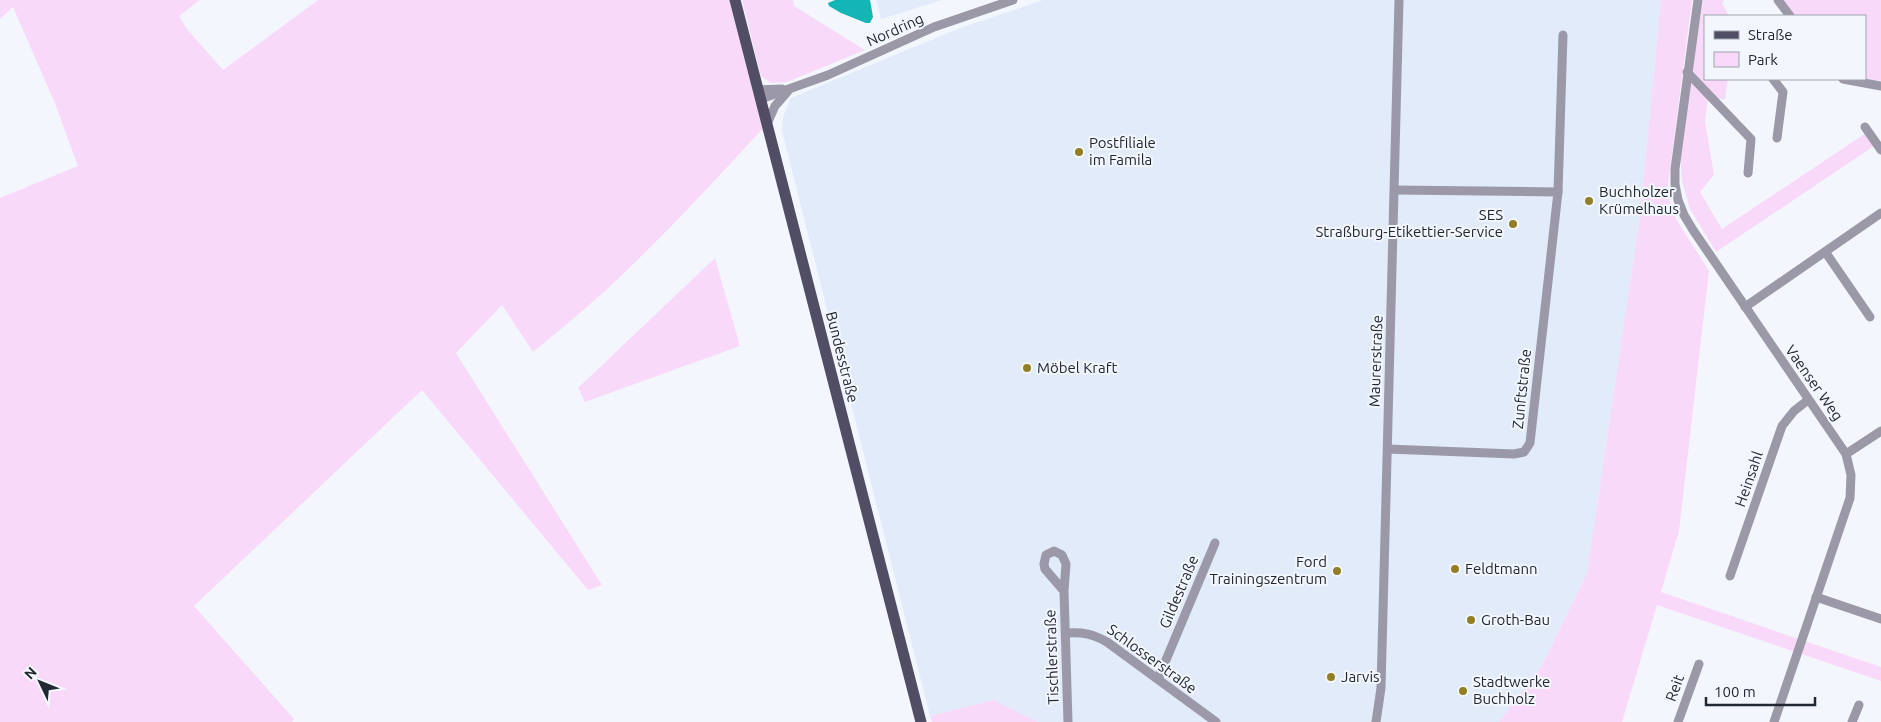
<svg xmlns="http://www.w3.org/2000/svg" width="1881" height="722" viewBox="0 0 1881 722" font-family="Ubuntu,sans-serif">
<rect width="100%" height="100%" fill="#f3f7fd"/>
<g fill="#e1ebfa">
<path d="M876,0H942L881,19Z"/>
<path d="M1043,0H1661L1640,216L1587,573L1541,667L1499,722H1038L994,700L930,716L785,143L782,130L783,117L791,98L960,28Z"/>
</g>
<g fill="#f9d9f9">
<path d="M0,0H200L179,16L187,29L223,70L318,0H735L767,124C715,181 662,238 605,291C582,312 557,332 533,352L502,305L456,353L602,585L588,590L422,390L194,606L294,719L292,722H0V198L78,166L54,101L13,7L0,19Z"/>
<path d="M742,0H793L794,6L865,50L787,82L771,83L761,76Z"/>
<path d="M1661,0H1692L1667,192L1676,219L1709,271L1679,531L1661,592L1881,667V681L1657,605L1622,722H1499L1541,667L1587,573L1640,216Z"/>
<path d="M1703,0H1724L1722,3L1729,16H1705V79H1728L1725,99H1708L1705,121L1714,175L1700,192L1722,229L1866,133L1874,146L1716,252L1690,209L1682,181L1680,153Z"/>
<path d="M1783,0H1881V81L1865,78V16H1795Z"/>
<path d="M715,258L740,346L585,402L578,388Z"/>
<path d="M994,700L1038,722H932L930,716Z"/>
</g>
<path fill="#13b6b4" d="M835,0H870L873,17L870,23H866L841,13L829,6L828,3Z"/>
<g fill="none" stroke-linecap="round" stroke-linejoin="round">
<g stroke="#9b99a7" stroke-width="9">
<path d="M1698,0L1675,169V184L1678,200L1684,215L1693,230L1846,454L1851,475L1850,498L1774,722"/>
<path d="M1778,0L1790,16"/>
<path d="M1687,72L1751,139L1748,173"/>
<path d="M1773,79L1783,92L1777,138"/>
<path d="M1843,79L1881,86"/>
<path d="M758,90L782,89"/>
<path d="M761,99L828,75L934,27L1013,0"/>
<path d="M767,124L775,106L788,91"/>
<path d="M1865,127L1881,150"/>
<path d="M1558,192L1563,35"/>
<path d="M1826,253L1870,317"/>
<path d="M1745,307L1881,213"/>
<path d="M1388,449L1514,454L1524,452L1530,443L1558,192L1395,190"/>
<path d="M1846,454L1881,431"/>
<path d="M1730,576L1782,426L1794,411L1808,400"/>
<path d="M1064,591L1045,569L1044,564L1046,555L1054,551L1062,555L1066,564L1064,591L1068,722"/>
<path d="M1816,597L1881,619"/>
<path d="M1067,633C1083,632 1093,634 1107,642L1216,722"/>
<path d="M1158,679L1215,543"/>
<path d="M1376,722L1381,688L1399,0"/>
<path d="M1678,722L1699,664"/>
<path d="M1852,722L1859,705"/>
</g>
<path stroke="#514d65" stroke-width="11" d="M735,0L921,722"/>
</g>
<g fill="#947e25" stroke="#f3f7fd" stroke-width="2">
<circle cx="1079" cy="152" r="5"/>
<circle cx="1589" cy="201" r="5"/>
<circle cx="1513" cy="224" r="5"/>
<circle cx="1027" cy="368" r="5"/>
<circle cx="1455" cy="569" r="5"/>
<circle cx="1337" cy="571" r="5"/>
<circle cx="1471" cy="620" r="5"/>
<circle cx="1331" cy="677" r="5"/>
<circle cx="1463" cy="691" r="5"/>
</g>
<g text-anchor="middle" stroke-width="4" stroke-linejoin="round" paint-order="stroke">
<g font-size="15" fill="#212833" stroke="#f3f7fd">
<text transform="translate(895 30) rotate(-24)" y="5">Nordring</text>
<text transform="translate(842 357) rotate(76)" y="5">Bundesstraße</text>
<text transform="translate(1376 361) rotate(-88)" y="5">Maurerstraße</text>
<text transform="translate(1814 383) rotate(55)" y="5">Vaenser Weg</text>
<text transform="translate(1522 389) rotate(-84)" y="5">Zunftstraße</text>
<text transform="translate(1749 479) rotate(-71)" y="5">Heinsahl</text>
<text transform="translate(1179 592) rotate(-67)" y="5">Gildestraße</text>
<text transform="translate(1052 657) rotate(-92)" y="5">Tischlerstraße</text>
<text transform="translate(1152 659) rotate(36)" y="5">Schlosserstraße</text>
<text transform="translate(1675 688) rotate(-70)" y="5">Reit</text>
</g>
<g font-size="15" fill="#212833" stroke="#f3f7fd" text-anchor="start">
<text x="1089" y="148">Postfiliale<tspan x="1089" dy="17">im Famila</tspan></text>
<text x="1599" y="197">Buchholzer<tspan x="1599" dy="17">Krümelhaus</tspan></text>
<text x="1503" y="220" text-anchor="end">SES<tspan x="1503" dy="17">Straßburg-Etikettier-Service</tspan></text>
<text x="1037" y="373">Möbel Kraft</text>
<text x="1327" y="567" text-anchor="end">Ford<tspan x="1327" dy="17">Trainingszentrum</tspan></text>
<text x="1465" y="574">Feldtmann</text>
<text x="1481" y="625">Groth-Bau</text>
<text x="1341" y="682">Jarvis</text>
<text x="1473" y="687">Stadtwerke<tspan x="1473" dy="17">Buchholz</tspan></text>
</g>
</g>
<rect x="1704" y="15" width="162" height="65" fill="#f3f7fd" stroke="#9fa4ac"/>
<rect x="1714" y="31" width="25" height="8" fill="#514d65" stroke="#9fa4ac"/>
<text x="1748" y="40" font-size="15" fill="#212833">Straße</text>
<rect x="1714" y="52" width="25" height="15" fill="#f9d9f9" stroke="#9fa4ac"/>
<text x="1748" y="65" font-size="15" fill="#212833">Park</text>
<g transform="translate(40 682) rotate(313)" stroke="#f3f7fd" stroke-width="4" paint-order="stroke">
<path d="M0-4L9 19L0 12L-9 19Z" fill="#212833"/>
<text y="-8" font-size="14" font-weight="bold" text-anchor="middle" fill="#212833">N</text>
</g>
<path d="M1706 697v8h109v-8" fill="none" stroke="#212833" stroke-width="2.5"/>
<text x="1714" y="697" font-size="15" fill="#212833" stroke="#f3f7fd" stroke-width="4" paint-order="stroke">100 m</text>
</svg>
